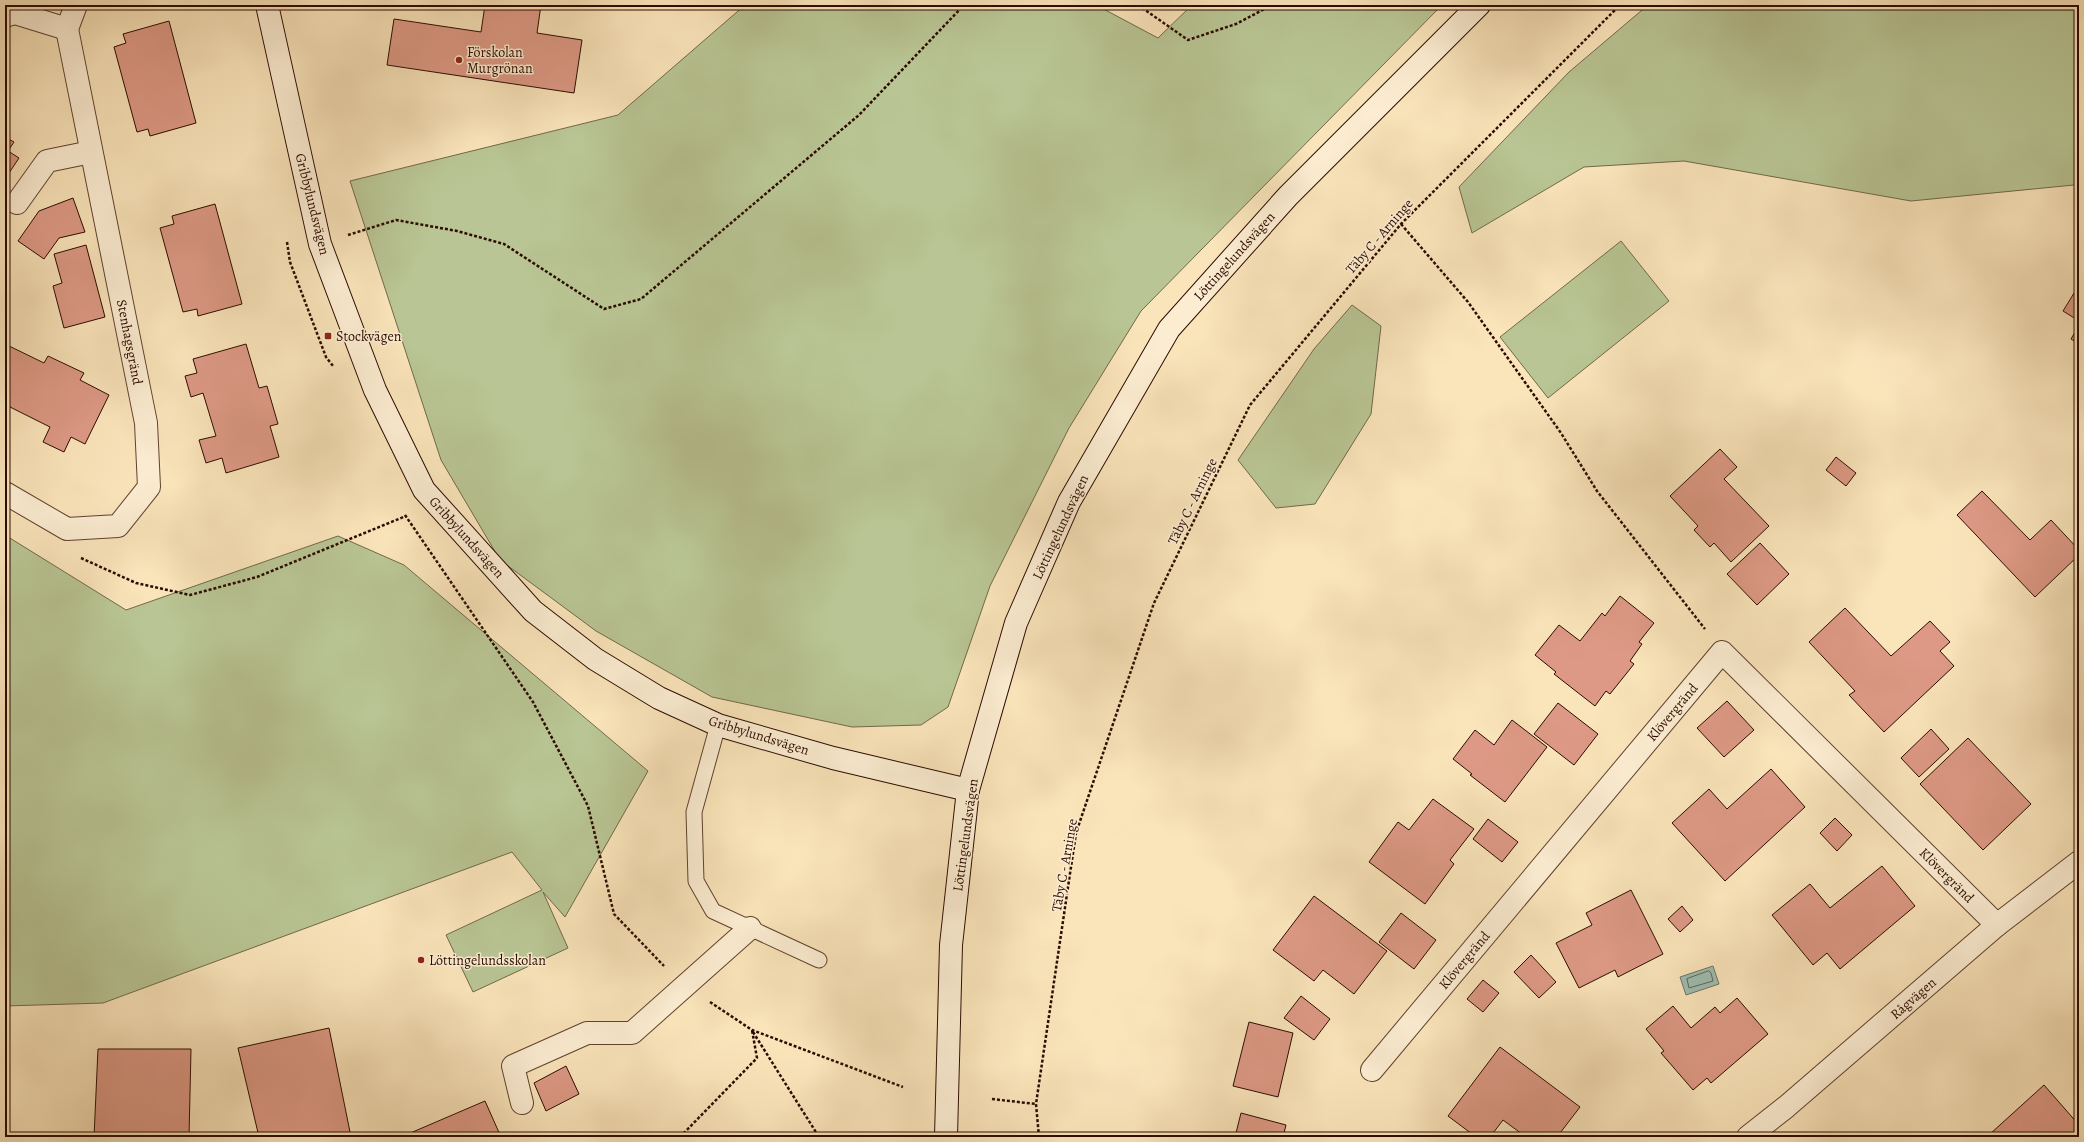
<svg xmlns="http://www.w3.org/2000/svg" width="2084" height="1142" viewBox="0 0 2084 1142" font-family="Alegreya,serif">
<rect width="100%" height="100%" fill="#fae4ba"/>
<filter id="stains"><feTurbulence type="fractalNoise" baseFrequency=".005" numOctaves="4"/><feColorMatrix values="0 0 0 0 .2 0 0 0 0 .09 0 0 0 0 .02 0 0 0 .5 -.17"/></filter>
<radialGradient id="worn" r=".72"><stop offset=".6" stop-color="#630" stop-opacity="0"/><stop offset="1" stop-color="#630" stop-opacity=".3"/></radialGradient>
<g fill="#b9c594" stroke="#72684a">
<path d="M745,5H1096L1158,38L1192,5H1442L1141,311L1069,428L990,586L948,707L921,725L852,727L712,697L596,631L500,560L441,460L350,181L618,115Z"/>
<path d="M1648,5H2079V188L2074,185L1911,201L1684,161L1584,167L1472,233L1459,187L1569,72Z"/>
<path d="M1621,241L1669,301L1548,398L1500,337Z"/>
<path d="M1352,305L1381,326L1371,414L1315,504L1276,508L1238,460L1314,349Z"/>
<path d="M5,535L126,610L338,536L404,565L648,771L565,917L543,892L568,948L473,992L446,935L542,890L512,852L103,1003L5,1006Z"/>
</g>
<path fill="#9ebeb1" stroke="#70766b" d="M1713,966L1719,984L1686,995L1680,977Z"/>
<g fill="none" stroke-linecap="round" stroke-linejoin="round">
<path stroke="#656459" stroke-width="1" d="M1709,971L1711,973L1713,981L1689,988L1687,979Z"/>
</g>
<g fill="#dd9985" stroke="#2c0b01">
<path d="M485,5H541L537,33L582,40L574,93L387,65L394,19L481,32Z"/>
<path d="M169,21L196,123L150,136L148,129L137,132L114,47L126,43L123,34Z"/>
<path d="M5,137L14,142L8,151L19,158L5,179Z"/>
<path d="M73,198L85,232L59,238L44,259L18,241L39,211Z"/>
<path d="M215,204L242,304L198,316L197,309L183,312L160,228L174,224L172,216Z"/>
<path d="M86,245L105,317L64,328L53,286L62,283L54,254Z"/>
<path d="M2079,285V321L2063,311Z"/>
<path d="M2079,325V344L2071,339Z"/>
<path d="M5,344L44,363L48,356L84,373L80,380L109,395L85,444L71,437L64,452L43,442L50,427L10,407L5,418Z"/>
<path d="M246,344L259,388L267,386L278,424L270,426L279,457L226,473L222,458L206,463L199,440L216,436L203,393L191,397L185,376L197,373L193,359Z"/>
<path d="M1720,449L1737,467L1724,479L1769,526L1731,562L1714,543L1710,547L1694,530L1698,526L1670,496Z"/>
<path d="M1836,457L1856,473L1846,486L1826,470Z"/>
<path d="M1982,491L2030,540L2051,520L2079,550V555L2035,597L1957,515Z"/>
<path d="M1760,543L1789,574L1757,605L1727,574Z"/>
<path d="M1620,596L1654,623L1639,642L1642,644L1630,661L1634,664L1610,694L1606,691L1595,706L1554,674L1556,672L1535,655L1559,625L1580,641L1602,613L1605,616Z"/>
<path d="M1845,608L1891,656L1930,621L1950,642L1940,651L1954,666L1884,732L1849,695L1855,691L1809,642Z"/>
<path d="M1727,701L1754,730L1724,757L1697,728Z"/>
<path d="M1558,703L1598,734L1574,765L1534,734Z"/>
<path d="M1512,720L1547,747L1505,802L1470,775L1472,774L1453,759L1475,730L1494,745Z"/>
<path d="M1931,729L1949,749L1919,777L1901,758Z"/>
<path d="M1968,738L2031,804L1983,850L1920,784Z"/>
<path d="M1771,769L1805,807L1725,881L1672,823L1709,789L1727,809Z"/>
<path d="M1433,799L1474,829L1450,860L1454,864L1425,904L1369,862L1398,822L1409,830Z"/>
<path d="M1835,818L1852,835L1837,851L1820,833Z"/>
<path d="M1488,819L1518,842L1502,862L1473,839Z"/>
<path d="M1882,866L1915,906L1840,969L1827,953L1813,965L1772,915L1810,884L1830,908Z"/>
<path d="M1631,890L1663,954L1618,977L1615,970L1579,988L1556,943L1592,925L1586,913Z"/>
<path d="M1314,896L1387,951L1354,994L1323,970L1314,981L1273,950Z"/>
<path d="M1682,906L1693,920L1680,932L1668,919Z"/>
<path d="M1401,913L1436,940L1414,969L1379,942Z"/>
<path d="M1531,955L1556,982L1539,998L1514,972Z"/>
<path d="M1483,980L1499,993L1483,1012L1467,999Z"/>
<path d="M1301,996L1330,1019L1314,1040L1284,1018Z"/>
<path d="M1737,998L1768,1034L1711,1083L1707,1078L1693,1090L1661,1053L1664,1051L1646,1029L1673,1006L1691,1028L1715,1007L1720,1013Z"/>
<path d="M1249,1022L1293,1033L1278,1097L1233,1086Z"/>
<path d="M329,1028L351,1137H259L238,1048Z"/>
<path d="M1500,1047L1580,1107L1557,1137H1526L1503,1120L1490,1137H1476L1448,1116Z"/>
<path d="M98,1049H191L189,1137H94Z"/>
<path d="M566,1066L579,1094L546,1111L534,1083Z"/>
<path d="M2044,1085L2079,1125V1131L2073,1137H1993L1990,1134Z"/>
<path d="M485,1101L501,1137H401Z"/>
<path d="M1241,1113L1286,1125L1283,1137H1235Z"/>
</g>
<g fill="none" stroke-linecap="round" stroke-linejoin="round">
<defs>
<path id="lane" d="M718,725L694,812L696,881L713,911L819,960"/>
<g id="street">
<path d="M5,16L15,13L67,29"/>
<path d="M67,29L76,5"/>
<path d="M17,203L47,161L91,152"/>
<path d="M5,493L67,529L118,526L149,487L146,423L67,29"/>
<path d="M1372,1070L1722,652L1997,925"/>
<path d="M522,1103L513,1066L587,1033H632L750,928"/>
<path d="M1748,1137L1786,1107L1997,925L2079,862"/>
</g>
<g id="secondary">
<path d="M267,5L320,244L375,390L424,490L533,611L595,659L659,698L718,725L833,758L968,790"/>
<path d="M946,1137L951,945L968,790L1016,623L1069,502L1169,329L1288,196L1479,5"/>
</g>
</defs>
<use href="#lane" stroke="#60412f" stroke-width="17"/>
<use href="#street" stroke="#60412f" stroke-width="24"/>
<use href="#secondary" stroke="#2c0b01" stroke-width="24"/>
<g stroke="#2c0b01" stroke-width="2.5" stroke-dasharray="3 2" stroke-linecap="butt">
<path d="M1138,5L1188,40L1236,24L1272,5"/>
<path d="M1401,224L1468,302L1561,433L1597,491L1705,629"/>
<path d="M348,235L396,220L457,231L504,244L604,309L641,299L859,115L964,5"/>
<path d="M287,242L290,262L326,357L333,366"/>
<path d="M405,515L533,702L588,806L614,914L664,966"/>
<path d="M81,558L136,583L190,595L257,577L406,516"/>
<path d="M710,1002L752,1030L903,1087"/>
<path d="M753,1032L819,1137"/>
<path d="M992,1099L1036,1104"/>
<path d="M680,1137L757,1058L752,1030"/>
<path d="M1039,1137L1036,1104L1076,833L1154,603L1250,405L1401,224L1620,5"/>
</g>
<use href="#lane" stroke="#fcedd2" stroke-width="15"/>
<use href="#street" stroke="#fcedd2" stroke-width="22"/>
<use href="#secondary" stroke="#fcedd2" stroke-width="22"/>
</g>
<g fill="#8f2418" stroke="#fcedd2" stroke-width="1.5">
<circle cx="459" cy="60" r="4"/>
<rect x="324" y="332" width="8" height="8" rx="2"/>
<circle cx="421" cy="960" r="4"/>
</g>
<g text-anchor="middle" stroke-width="3" stroke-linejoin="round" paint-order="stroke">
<g font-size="14" fill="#2c0b01" stroke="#fcedd2" text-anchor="start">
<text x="467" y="57">Förskolan<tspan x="467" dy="16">Murgrönan</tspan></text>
<text x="336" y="341">Stockvägen</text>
<text x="429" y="965">Löttingelundsskolan</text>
</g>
<g font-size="14" fill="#2c0b01" stroke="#fcedd2">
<text transform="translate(313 204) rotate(76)" y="5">Gribbylundsvägen</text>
<text transform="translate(1379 236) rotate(-49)" y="5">Täby C - Arninge</text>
<text transform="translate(1234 256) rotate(-48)" y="5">Löttingelundsvägen</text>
<text transform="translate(130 342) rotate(79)" y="5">Stenhagsgränd</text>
<text transform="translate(1192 501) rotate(-64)" y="5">Täby C - Arninge</text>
<text transform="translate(1060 527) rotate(-65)" y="5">Löttingelundsvägen</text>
<text transform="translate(467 537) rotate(48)" y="5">Gribbylundsvägen</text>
<text transform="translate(1672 712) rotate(-50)" y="5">Klövergränd</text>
<text transform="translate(759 735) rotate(17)" y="5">Gribbylundsvägen</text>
<text transform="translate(965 835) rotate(-82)" y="5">Löttingelundsvägen</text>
<text transform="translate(1064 865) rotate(-80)" y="5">Täby C - Arninge</text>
<text transform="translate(1947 875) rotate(45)" y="5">Klövergränd</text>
<text transform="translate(1464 960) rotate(-50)" y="5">Klövergränd</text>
<text transform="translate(1913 998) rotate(-41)" y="5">Rågvägen</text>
</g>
</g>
<rect width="2084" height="1142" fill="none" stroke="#fae4ba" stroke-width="20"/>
<rect x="6" y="6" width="2072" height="1130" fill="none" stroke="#2c0b01" stroke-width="2"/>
<rect x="10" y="10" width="2064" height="1122" fill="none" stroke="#2c0b01"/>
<rect width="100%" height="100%" filter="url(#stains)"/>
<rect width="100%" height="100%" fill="url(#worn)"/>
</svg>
